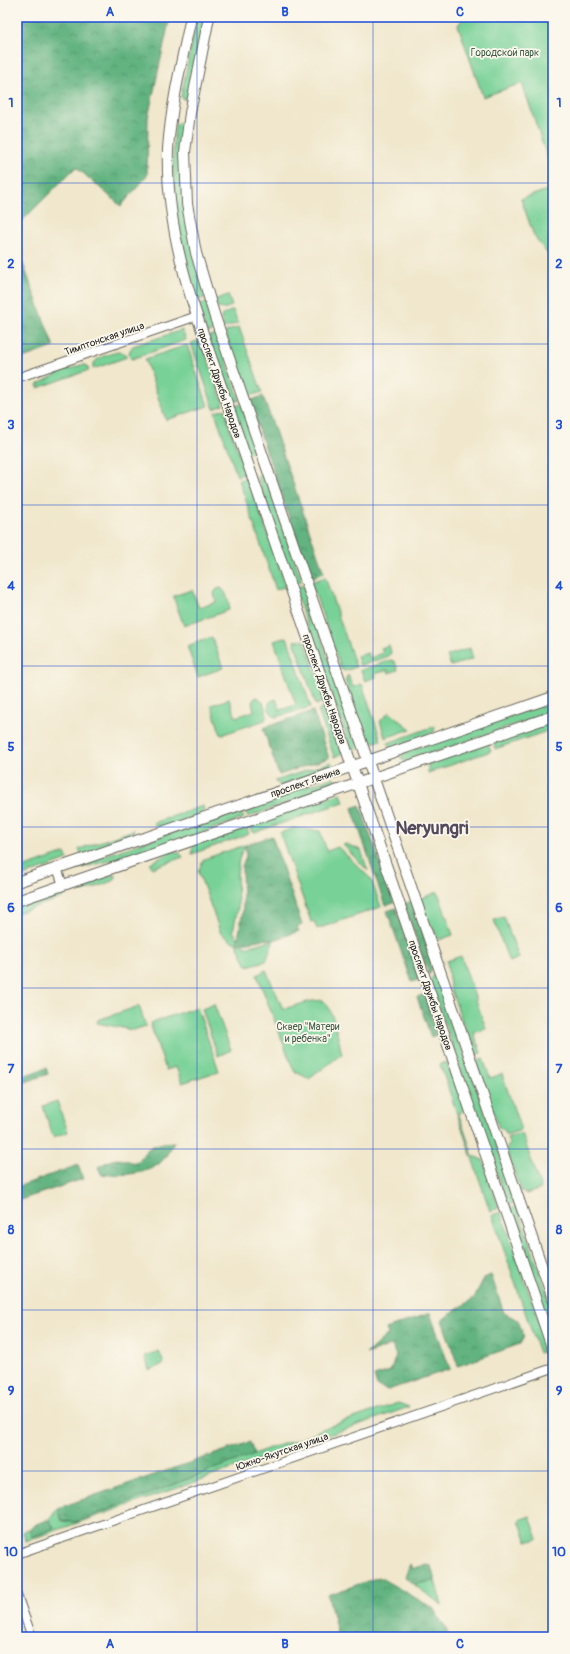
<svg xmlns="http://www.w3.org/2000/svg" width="570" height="1654" viewBox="0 0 570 1654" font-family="Pangolin,sans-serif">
<defs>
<pattern id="forest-crowns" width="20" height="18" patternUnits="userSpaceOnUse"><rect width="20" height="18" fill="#62b380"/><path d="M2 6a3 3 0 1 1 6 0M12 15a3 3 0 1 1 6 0" fill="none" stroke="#509168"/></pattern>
</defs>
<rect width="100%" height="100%" fill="#fbf7ec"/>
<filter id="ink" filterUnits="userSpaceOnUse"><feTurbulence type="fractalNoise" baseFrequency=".025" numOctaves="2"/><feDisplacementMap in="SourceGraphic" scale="8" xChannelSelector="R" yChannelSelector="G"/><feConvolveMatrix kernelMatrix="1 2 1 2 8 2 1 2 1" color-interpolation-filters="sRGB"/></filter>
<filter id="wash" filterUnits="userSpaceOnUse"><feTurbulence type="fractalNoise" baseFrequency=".012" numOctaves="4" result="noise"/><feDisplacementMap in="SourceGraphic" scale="16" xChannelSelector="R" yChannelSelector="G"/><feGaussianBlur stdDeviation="0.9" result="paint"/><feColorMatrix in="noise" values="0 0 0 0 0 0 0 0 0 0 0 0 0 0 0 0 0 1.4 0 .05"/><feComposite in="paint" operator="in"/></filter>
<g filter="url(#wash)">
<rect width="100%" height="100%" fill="#f0e7cc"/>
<g fill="#78d197" stroke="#4a765a">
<path d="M197,17H205L189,98L187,100L183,99L181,96Z"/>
<path d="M464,17H553V174L522,83L483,97L458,25Z"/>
<path d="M178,123L182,124L184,127L181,152L205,298L196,300C180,241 168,188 175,126Z"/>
<path d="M553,188V261L534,236L521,199Z"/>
<path d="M228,295L232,306L223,309L218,308L214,300Z"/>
<path d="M206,302L216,330L207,333L197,305Z"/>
<path d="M233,310L238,323L224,328L221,318L222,315Z"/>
<path d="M239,327L262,392L247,397L225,332Z"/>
<path d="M182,330L186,340L132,359L129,354L130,350L133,346Z"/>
<path d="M217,334L240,400L231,403L208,337Z"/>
<path d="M201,340L224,405L214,409L191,343Z"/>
<path d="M187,345L208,406L166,420L145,359Z"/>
<path d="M117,352L124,353L127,357L93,369C92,357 108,355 117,352Z"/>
<path d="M81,365H86L89,370L38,388L37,385L63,371Z"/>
<path d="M241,404L256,449L251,453L248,452L232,407Z"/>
<path d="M225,409L229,426L245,471L244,474L237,476L215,412Z"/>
<path d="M261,473L264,474L302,581L293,584L257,476Z"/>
<path d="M245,478L248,479L286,586L276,590L239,480Z"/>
<path d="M325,577L356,667L345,671L341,669L311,582Z"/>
<path d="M303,585L358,746L356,749H351L294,588Z"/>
<path d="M221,588C227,592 230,604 229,610L184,626L173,596L192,590L199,608L216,602L214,593L217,589Z"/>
<path d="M212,637L223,668L198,677L187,646Z"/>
<path d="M287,637L311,707L276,717C270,714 266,705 271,701L276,699L280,710L296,705L274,641Z"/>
<path d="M305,640L324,700L323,702L316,705L294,641Z"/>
<path d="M389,645L391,652L389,656L360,666L357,656L368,653L370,658L383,653L381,648Z"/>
<path d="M470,648L473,659L451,666L447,656Z"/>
<path d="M391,660L395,662L398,670L389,673L388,670L375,674L376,677L365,681L361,670Z"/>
<path d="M348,675L353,687L362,684L381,740L369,744L364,737L345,680Z"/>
<path d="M258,697C264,701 269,714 265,720L221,735L211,705L229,699L236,717L254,711L252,702L255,698Z"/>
<path d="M553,701V712L406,762L401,759L403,753Z"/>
<path d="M324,708L327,709L344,753L334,757L318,710Z"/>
<path d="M389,712L411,729L385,738L380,721Z"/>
<path d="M553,720V729L495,749L494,745L495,741Z"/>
<path d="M435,726L434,732L430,734L390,749L388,743Z"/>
<path d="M486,744L489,746L491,751L428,773V764Z"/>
<path d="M331,762L333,769L280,786L275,781Z"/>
<path d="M332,778L336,780L335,786L248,817L244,807Z"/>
<path d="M341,793L344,802L253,833L250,824Z"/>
<path d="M203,806L204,810L201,814L159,829L153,823Z"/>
<path d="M240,809L244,818L140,854L75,869L74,866Z"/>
<path d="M246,826L249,834L192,854V848L195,844Z"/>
<path d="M294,828L320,831L327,851L338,847L371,879L381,907L317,929L314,921L311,922L280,833Z"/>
<path d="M134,830L131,838L82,855L79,849Z"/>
<path d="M346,844L361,850L368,871L343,845Z"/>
<path d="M245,845L239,859L237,875L238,907L233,931L245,947L274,940L266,961L247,966L237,944L221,934L198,871L204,859Z"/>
<path d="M173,851L179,852L183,857L152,868L150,863Z"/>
<path d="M65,853L68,860L17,878V870Z"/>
<path d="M113,875L116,876L115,880L83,892L80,883Z"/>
<path d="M56,892L60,893L64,897L17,913V905Z"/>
<path d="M438,892L453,935L439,940L425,914L419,899Z"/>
<path d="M504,917L519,958L509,962L494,920Z"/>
<path d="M461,956L486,1029L474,1033L481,1053L478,1054L473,1052L450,987L447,961Z"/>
<path d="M266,970L283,1009C293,1007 314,998 323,1001C333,1005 339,1044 342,1054L309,1079L294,1071L257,975Z"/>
<path d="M436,971L516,1202L508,1205L430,981Z"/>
<path d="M214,1004L231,1050L218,1056L202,1009Z"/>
<path d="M139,1006L146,1026L133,1030L97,1023L98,1020Z"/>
<path d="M197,1007L219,1071L182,1083L176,1067L166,1070L150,1023Z"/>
<path d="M483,1058L490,1078L502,1074L521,1130L506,1135L505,1130L499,1128L477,1064L479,1060Z"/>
<path d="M446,1062L465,1107L459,1115L473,1156L483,1160L499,1208L490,1211L440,1064Z"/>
<path d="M57,1101L68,1132L53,1137L43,1106Z"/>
<path d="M522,1133L541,1189L526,1194L521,1191L506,1150L509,1144L507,1138Z"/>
<path d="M517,1206L553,1310V1337L509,1209Z"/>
<path d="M501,1212L549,1350L539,1353L492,1215Z"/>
<path d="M159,1351L164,1364L149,1370L145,1356Z"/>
<path d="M398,1403L409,1407L26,1541L23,1532L29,1530L33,1537L54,1527L49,1520L58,1508L62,1521L76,1522L272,1447L298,1440L327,1427Z"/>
<path d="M530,1516L538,1539L527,1542L519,1520Z"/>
<path d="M435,1581L442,1605L413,1584Z"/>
</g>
<g fill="url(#forest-crowns)" stroke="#3f684e">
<path d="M17,17H170L148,118L147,176L121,206L76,167L17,226Z"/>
<path d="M17,248L54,347L17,360Z"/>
<path d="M263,396L324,573L310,578L249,401Z"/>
<path d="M313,711L329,758L279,775L263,728Z"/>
<path d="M360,805L394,903L385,906L352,808Z"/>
<path d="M272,836L302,925L297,927L299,931L274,940L265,939L237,944L243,911L242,866L246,856L245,845Z"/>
<path d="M412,901L434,965L429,975L404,904Z"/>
<path d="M396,908L420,979L412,982L387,911Z"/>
<path d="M425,994L436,1035L431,1037L417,997Z"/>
<path d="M46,1068L48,1074L17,1085V1078Z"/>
<path d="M174,1142C171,1148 167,1155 163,1160C150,1175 119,1176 101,1174L98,1167C114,1158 117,1157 135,1163C142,1159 141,1156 146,1151C154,1143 164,1143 174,1142Z"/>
<path d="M78,1165L83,1179L17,1201V1187Z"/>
<path d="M491,1275L504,1313L518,1320L524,1337L520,1344L458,1366L442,1320L474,1298L484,1278Z"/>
<path d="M430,1313L450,1369L388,1390L377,1386L374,1376L390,1371L396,1356L392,1345L366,1354L388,1334L386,1329Z"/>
<path d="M250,1442L254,1454L76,1522L62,1521L58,1508Z"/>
<path d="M49,1520L54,1528L50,1530L32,1537L29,1530L36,1524Z"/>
<path d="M410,1564L412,1569L426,1564L431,1566L435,1581L413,1584L405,1577Z"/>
<path d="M379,1577L433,1608L448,1632L437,1637H338L328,1595Z"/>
</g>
</g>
<g filter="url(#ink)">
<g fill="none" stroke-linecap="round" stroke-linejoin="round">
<defs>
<g id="minor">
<path d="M17,378L197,316"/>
<path d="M57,868L63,885"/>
<path d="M17,1554L553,1368"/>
<path d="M17,1595L32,1637"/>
</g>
<g id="tertiary">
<path d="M191,17C182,60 171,105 168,149C166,205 179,263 197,316L553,1350"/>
<path d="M209,17L190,113L185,152L187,204L196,253L214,314L553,1299"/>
<path d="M17,882L553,697"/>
<path d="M17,901L553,716"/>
</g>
</defs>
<use href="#minor" stroke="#66635a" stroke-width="10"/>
<use href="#tertiary" stroke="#66635a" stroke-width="12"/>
<use href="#minor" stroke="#fff" stroke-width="8"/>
<use href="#tertiary" stroke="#fff" stroke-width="10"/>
</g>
</g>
<path fill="none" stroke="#1d4ed8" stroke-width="1" stroke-opacity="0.55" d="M197,17V1637M373,17V1637M17,183H553M17,344H553M17,505H553M17,666H553M17,827H553M17,988H553M17,1149H553M17,1310H553M17,1471H553"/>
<g text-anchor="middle" stroke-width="3.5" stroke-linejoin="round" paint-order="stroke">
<g font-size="10" fill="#3c5b47" stroke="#fbf7ec">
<text x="505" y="56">Городской парк</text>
<text x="308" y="1030">Сквер "Матери<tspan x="308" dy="12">и ребенка"</tspan></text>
</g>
<g font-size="10" fill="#1c1c1c" stroke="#fbf7ec">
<text transform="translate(104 338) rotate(-19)" y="4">Тимптонская улица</text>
<text transform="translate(220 383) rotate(71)" y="4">проспект Дружбы Народов</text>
<text transform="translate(325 689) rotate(71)" y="4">проспект Дружбы Народов</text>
<text transform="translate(305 782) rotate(-19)" y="4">проспект Ленина</text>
<text transform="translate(431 995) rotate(71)" y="4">проспект Дружбы Народов</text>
<text transform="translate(282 1451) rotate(-19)" y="4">Южно-Якутская улица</text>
</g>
<g font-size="18" font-weight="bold" fill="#534a5e" stroke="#fbf7ec">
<text x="432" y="834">Neryungri</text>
</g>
</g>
<rect width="570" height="1654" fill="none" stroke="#fbf7ec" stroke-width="44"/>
<rect x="22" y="22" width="526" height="1610" fill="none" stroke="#1d4ed8" stroke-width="1.5"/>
<g font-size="13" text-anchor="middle" font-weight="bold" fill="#1d4ed8">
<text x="110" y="16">A</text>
<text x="285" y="16">B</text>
<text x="460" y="16">C</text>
<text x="11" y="107">1</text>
<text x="559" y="107">1</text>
<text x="11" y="268">2</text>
<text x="559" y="268">2</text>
<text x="11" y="429">3</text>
<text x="559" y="429">3</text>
<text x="11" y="590">4</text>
<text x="559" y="590">4</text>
<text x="11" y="751">5</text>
<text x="559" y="751">5</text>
<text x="11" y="912">6</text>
<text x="559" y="912">6</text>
<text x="11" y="1073">7</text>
<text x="559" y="1073">7</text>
<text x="11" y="1234">8</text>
<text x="559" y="1234">8</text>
<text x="11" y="1395">9</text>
<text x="559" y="1395">9</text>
<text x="11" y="1556">10</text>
<text x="559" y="1556">10</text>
<text x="110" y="1648">A</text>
<text x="285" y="1648">B</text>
<text x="460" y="1648">C</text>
</g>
</svg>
